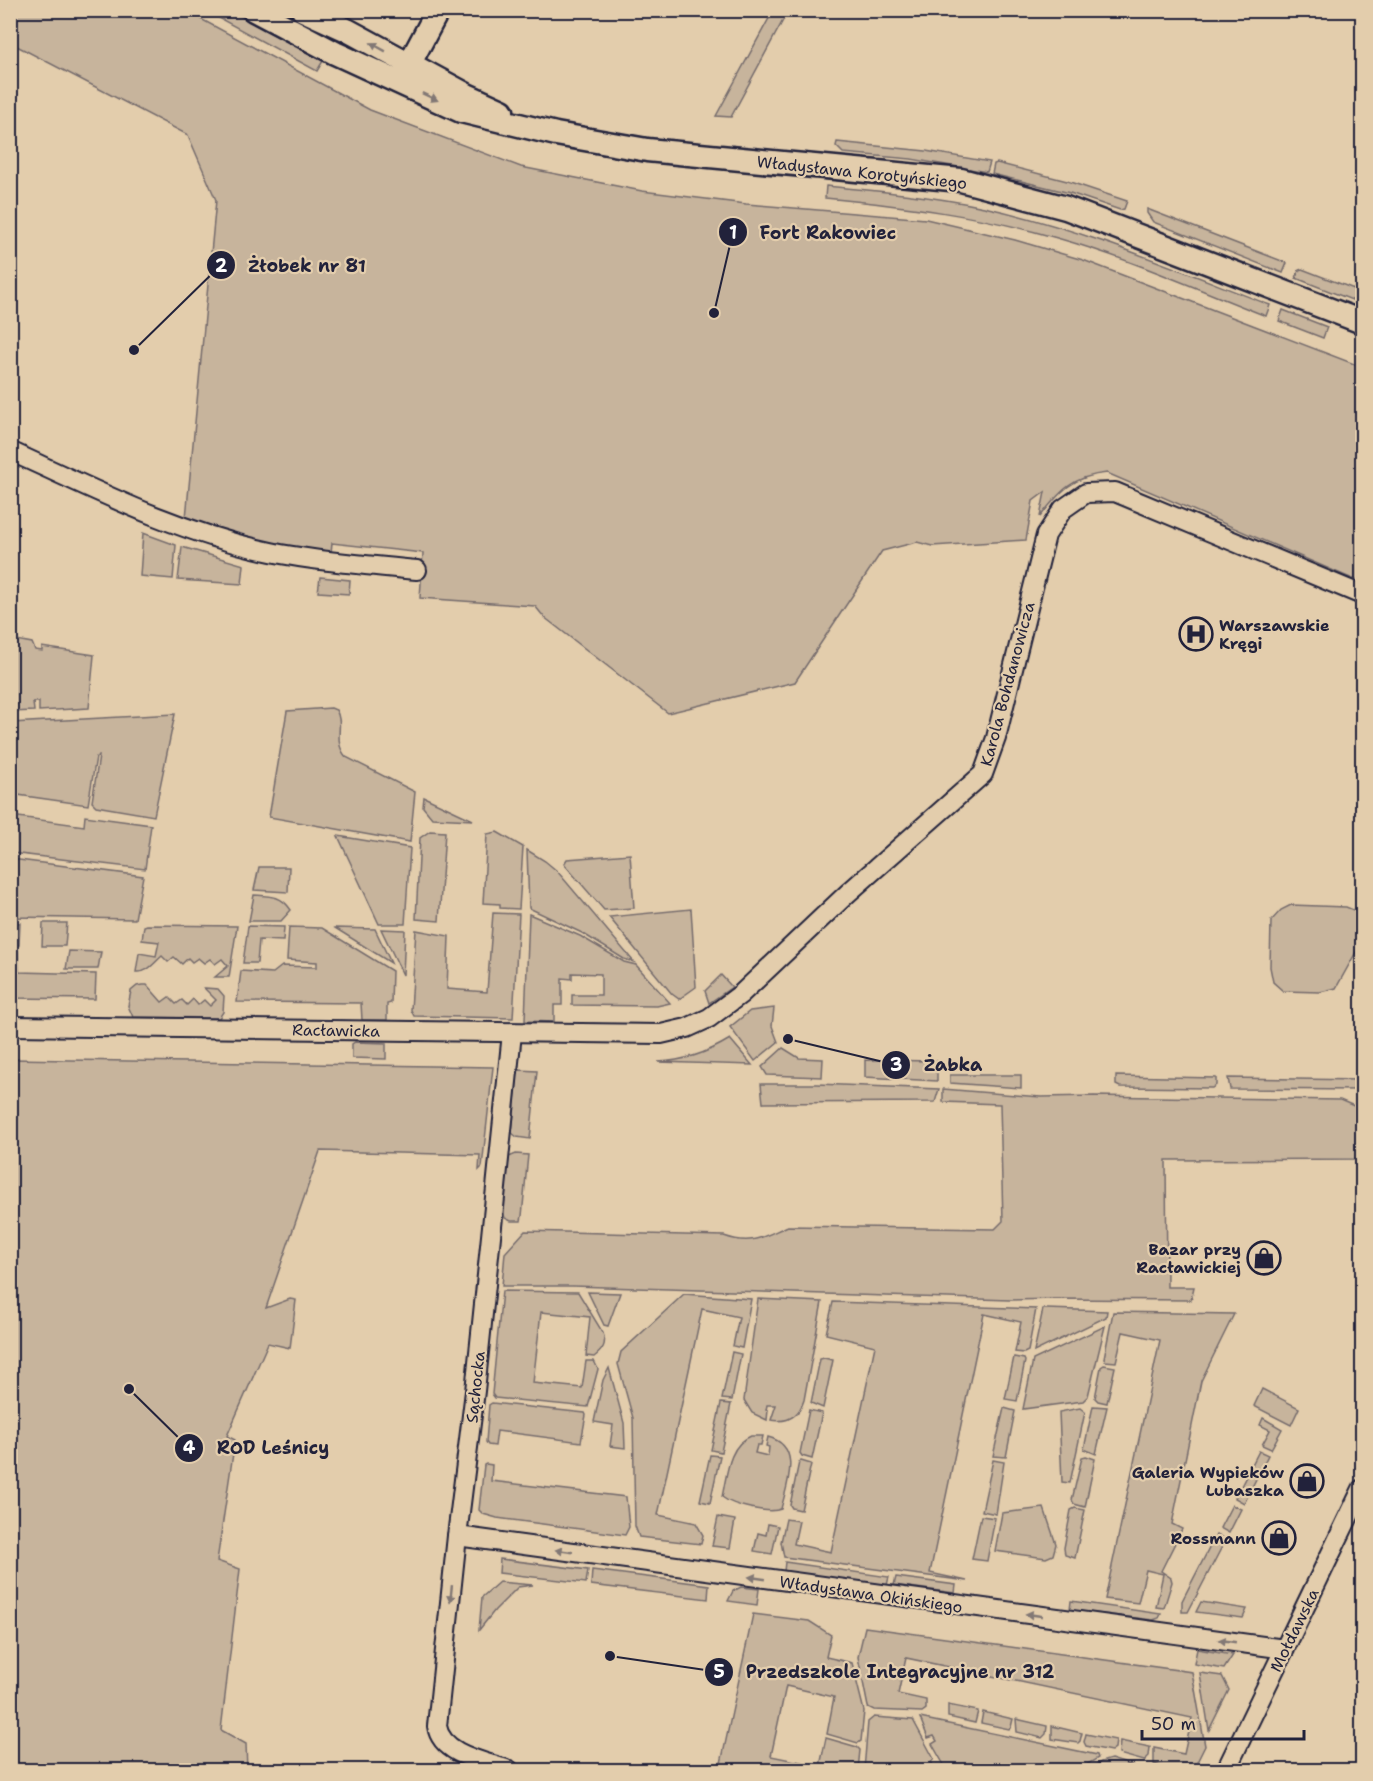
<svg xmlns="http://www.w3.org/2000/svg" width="1373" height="1781" viewBox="0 0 1373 1781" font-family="'Shantell Sans',sans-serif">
<rect width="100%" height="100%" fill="#e3cdac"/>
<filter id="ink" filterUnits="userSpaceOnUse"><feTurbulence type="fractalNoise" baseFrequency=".0167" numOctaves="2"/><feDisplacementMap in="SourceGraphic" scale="12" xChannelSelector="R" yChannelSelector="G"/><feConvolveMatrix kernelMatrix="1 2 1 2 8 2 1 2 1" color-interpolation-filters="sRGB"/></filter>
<g filter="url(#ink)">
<g fill="#c7b49c" stroke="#746b6c" stroke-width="1.5">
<path d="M10,11H186L370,110L521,167L642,191L746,204L926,219L1015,240L1083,260L1362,367V583L1107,473C1073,476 1060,491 1040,517L1045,492L1033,501L1026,540L932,546L917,542L882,551L795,682L668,713L544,617L535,606L420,598L423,553L332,543L331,553C283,547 230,541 186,518L216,200L188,135L11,43Z"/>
<path d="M209,11H230L323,61L317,71L208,12Z"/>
<path d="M773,11H788L731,117L716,116Z"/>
<path d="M837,142L926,151L990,162L987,172L911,159L843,153L836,146Z"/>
<path d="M997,163L1067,181L1127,201L1124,209L1120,210L1070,193L992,174L994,164Z"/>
<path d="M826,186C879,191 932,196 984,207C1083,229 1176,269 1270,305L1266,316C1197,289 1128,258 1057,238C979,215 906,206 825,198Z"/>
<path d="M1147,209L1287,263L1283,273L1153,222L1147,213Z"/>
<path d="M1302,269L1362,292V304L1296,278L1299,270Z"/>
<path d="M1283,310L1327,327L1323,338L1279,321Z"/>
<path d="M143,533L176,545L173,579L140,576Z"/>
<path d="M182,547L244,565L242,584L178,580Z"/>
<path d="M320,577L350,580L349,594L318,592Z"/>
<path d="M11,639L32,643L35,650L42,651V647L94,655L89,708L39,711V702H33L34,711L11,712Z"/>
<path d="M331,708L336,710C345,725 332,740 346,757L415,792L410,842L269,817L287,711Z"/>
<path d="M175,714L154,816L96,806L92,802L99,756L96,757L88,805L11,794V723Z"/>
<path d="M424,797L473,820L432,818L423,807Z"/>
<path d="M11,816L84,826L85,816L151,825L145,869L11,853Z"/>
<path d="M430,831L445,832L439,921L416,919L420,838Z"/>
<path d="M497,832L523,847L519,909L500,908V904L483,903L487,834Z"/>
<path d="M338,836L410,848L405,924H379Z"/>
<path d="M527,850L545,861L557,871L634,962L624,959L582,933L529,908Z"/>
<path d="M630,854L634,908L604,910L564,864L567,859Z"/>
<path d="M11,859L143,876L135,919L11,917Z"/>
<path d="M259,867H289L288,892L254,890Z"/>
<path d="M254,895C270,896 281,895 291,910L281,921H249Z"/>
<path d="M1291,905L1346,907L1356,911L1362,920L1361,943L1336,988L1320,992L1283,991L1273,982L1270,967L1271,921L1281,910Z"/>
<path d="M691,909L696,987L679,999L672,994L609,917Z"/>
<path d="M493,913L519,914L513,1018L414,1016L411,1010L416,930L449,936L447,989L487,992Z"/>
<path d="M529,914L580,936L624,962L636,965L670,1003L657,1006L572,1005V995H601V974L572,973V979L562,978V1005H554V1022L525,1021Z"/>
<path d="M11,922L20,923L19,945H11Z"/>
<path d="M43,923H67L65,946H42Z"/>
<path d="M147,925L237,926L229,977H215L228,966L222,959L215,964L210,959L204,963L198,958L192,962L188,958L182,964L174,957L168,962L162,956C154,963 148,973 136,972L139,953L156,956L159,942L142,940L144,926Z"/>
<path d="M248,926L284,927L283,941L259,940L257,963H243Z"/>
<path d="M289,927L322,928L392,971L391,1003L387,1004V1020H362L361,1003L237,1002L241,971L273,973L282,966L317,967V962L287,960Z"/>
<path d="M335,928L375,929L391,963Z"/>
<path d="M381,929L405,930L403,975Z"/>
<path d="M11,951H18L19,972L96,974L95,999L11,998Z"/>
<path d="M69,951L101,952L98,969H66Z"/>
<path d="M721,975L732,987L709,1003L705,991Z"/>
<path d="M142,985H147L162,1002L169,997L176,1004L182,1000L187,1005L193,999L198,1005L204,1000L210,1006L216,1000L204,988L218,989L224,996L223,1012L219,1018L133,1017L128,1006L131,991L137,986Z"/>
<path d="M774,1008L772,1026L778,1042L755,1061L730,1027L750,1011Z"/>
<path d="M730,1039L752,1065L658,1062C683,1061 709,1052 730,1039Z"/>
<path d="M355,1042L386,1043V1059L352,1058V1044Z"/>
<path d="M783,1048L799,1058L823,1059L822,1077L767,1075L762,1067Z"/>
<path d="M11,1059L493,1067L482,1167L479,1170L480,1155L320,1151L266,1308L290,1299L296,1300L290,1348L268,1343L227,1436L235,1440L217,1561L240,1569L221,1730L246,1744L247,1770H11Z"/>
<path d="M865,1060L937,1061V1081L865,1077Z"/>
<path d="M518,1070L537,1071L530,1139L517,1137L512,1133Z"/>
<path d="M950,1075H1021V1088L950,1083Z"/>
<path d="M1116,1076L1216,1078V1085L1212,1088L1120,1087L1116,1085Z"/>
<path d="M1228,1078L1362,1080V1090L1230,1089Z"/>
<path d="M761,1084H817L939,1089L935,1102L763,1103Z"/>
<path d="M943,1089L1041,1097L1094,1096L1340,1100L1354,1106L1362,1114V1159L1166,1160L1167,1287H1194L1191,1300L1057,1299L1010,1300L573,1286H502L505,1253L525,1231L724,1236C752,1246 762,1237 788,1226L995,1229L1003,1221L1000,1104L943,1102Z"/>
<path d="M516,1154L528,1155L522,1216L521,1221H511L505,1218L503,1211L509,1157Z"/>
<path d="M502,1291L578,1292L603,1333C607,1344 603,1350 594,1357L586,1356L590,1317L541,1312L533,1383L582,1388L586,1361H594L598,1369L588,1407L495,1398L492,1394Z"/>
<path d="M588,1292L620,1293L608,1326L604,1325Z"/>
<path d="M684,1294L751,1299L742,1348L733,1346L739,1317L702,1309L658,1515L696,1523L703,1535L701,1544L639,1537L635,1526L633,1418L618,1364L621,1352Z"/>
<path d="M758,1299L822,1302L804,1400C799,1416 788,1423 771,1420L776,1405H767L766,1410H768L767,1420L752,1413L744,1400Z"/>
<path d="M833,1302L1036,1309L1028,1351L1024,1353L1015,1352L1021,1322L984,1314L930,1573L967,1581L784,1557L781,1542L786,1519L799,1521L794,1544L831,1552L875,1346L826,1334Z"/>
<path d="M1043,1309H1046L1107,1311L1106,1317L1034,1352Z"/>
<path d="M1113,1312L1234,1314L1201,1381L1172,1524L1182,1529L1161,1571L1171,1578L1172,1582L1164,1608L1156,1607L1163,1574L1146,1570L1138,1603L1105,1599L1160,1340L1123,1332L1116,1362L1105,1361L1104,1358Z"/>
<path d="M1105,1326L1088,1396L1083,1401L1023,1409L1033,1360Z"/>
<path d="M732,1352L741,1354L732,1400L722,1399Z"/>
<path d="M1014,1357L1024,1359L1025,1361L1017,1401L1005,1399Z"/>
<path d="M824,1358L833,1360L823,1408L811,1403L820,1359Z"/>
<path d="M1104,1365L1115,1367L1107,1403L1098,1401L1095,1398L1101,1367Z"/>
<path d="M609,1368L624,1423L625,1448L610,1446L613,1425L594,1422L603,1380Z"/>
<path d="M1262,1389L1299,1408L1291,1425L1254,1406Z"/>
<path d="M492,1403L585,1413L586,1415L581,1442L497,1431L495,1446L488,1445L486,1442L489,1405Z"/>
<path d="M721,1403L731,1404L721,1452L711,1450Z"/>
<path d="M1093,1406L1107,1407L1096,1454L1084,1449Z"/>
<path d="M1004,1408L1015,1411L1006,1457L993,1456Z"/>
<path d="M1080,1408L1085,1412L1070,1483L1062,1482L1059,1412Z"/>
<path d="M809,1410L822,1413L812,1459L802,1456L800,1453Z"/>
<path d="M1263,1418L1282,1429L1271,1449L1262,1445L1270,1430L1260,1425Z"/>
<path d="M751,1436H763L761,1445H757L755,1453L768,1456L769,1447L766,1446L768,1437C803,1446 787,1484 781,1509C769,1514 733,1506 722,1497C727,1475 728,1445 751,1436Z"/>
<path d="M1259,1451L1268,1455L1244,1503L1235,1498Z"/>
<path d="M710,1455L720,1456L710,1503L700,1501Z"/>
<path d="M1086,1456L1095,1459L1085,1507L1074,1504L1072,1500L1082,1457Z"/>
<path d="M993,1460L1004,1462L996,1514L982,1511Z"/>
<path d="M801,1461L811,1464L801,1510L792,1508L790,1505L799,1462Z"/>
<path d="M486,1464L492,1465L491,1481L626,1497L629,1527L625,1535L497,1518L483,1514L479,1510L484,1465Z"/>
<path d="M1232,1505L1241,1509L1229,1533L1220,1528Z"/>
<path d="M1044,1508L1056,1544L1053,1555L1046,1558L995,1551L1002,1513Z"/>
<path d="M1075,1508L1085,1510L1075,1558L1065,1555L1064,1548L1071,1510Z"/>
<path d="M981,1516L995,1518L987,1561L972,1559Z"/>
<path d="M718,1517L735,1520L730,1548L712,1546Z"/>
<path d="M768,1524L778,1526L772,1554L754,1551L758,1533L766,1535Z"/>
<path d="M1216,1535L1226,1539L1188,1612H1182V1601Z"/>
<path d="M500,1559L588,1570L586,1583L499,1573Z"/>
<path d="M785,1562L889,1577L887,1585L784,1571Z"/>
<path d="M592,1570L709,1585L708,1599L591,1585Z"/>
<path d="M896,1577L956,1585L955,1593L894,1585Z"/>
<path d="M499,1582L533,1585L518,1587L495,1610L479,1630L482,1597Z"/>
<path d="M741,1587L759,1589L757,1605L728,1601L733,1591Z"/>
<path d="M1071,1601L1161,1614L1159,1618L1153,1620L1070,1610Z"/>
<path d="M1201,1602L1247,1609L1243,1618L1196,1612Z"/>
<path d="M753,1614L809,1621L831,1635L826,1657L852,1663L864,1711L861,1741L858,1743L827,1734L834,1697L786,1686L771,1756L820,1766L826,1738L857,1747L860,1750L858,1770H737L720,1768Z"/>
<path d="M865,1627L1192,1672L1205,1746L1193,1770H1172L1154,1764V1748L1184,1754L1192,1718L906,1658L898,1694L926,1700V1709L922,1712L874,1710L868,1707L858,1657Z"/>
<path d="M1197,1649L1233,1655L1224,1669L1194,1664Z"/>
<path d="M1200,1673L1222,1676L1229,1690L1209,1730Z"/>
<path d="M948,1705L978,1711L975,1723L948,1717Z"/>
<path d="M983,1712L1013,1719L1011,1727L1009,1729L981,1723Z"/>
<path d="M874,1717L913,1720L934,1759L931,1762L934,1767L937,1765L940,1770H864L868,1722Z"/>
<path d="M920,1718L1097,1755L1098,1758L1078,1770H947L932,1744L937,1741L934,1736L928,1738Z"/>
<path d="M1016,1719L1047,1726L1046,1734L1042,1738L1017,1732Z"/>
<path d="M1052,1726L1082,1733L1080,1741L1078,1743L1052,1739Z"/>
<path d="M1086,1734L1116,1740L1115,1748L1111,1751L1086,1746L1084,1742Z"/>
<path d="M1120,1741L1150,1747L1149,1756L1144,1761L1119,1754Z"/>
<path d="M1111,1759L1143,1769V1770H1088L1101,1762Z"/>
</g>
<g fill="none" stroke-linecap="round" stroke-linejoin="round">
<defs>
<g id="minor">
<path d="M10,451C95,490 179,533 271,552C319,562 369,565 417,570"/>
<path d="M10,1026L661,1034L687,1028L709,1018L741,994L848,893L983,774L996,738L1046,535L1063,509L1086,493L1115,492L1362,595"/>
<path d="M457,1536L1285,1649"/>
<path d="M509,1770C486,1762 441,1755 437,1726L457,1536L475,1391L512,1033"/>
<path d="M1226,1770L1362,1489"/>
</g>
<g id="tertiary">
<path d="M254,10L335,53L461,111L556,134L647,150L961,180L1066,208L1362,322"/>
<path d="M303,10L347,30L467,95L502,111"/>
<path d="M403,76L438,10"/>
</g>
</defs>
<use href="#minor" stroke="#22223b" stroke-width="22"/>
<use href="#tertiary" stroke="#22223b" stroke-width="27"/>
<use href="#minor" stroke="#e3cdac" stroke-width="18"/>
<use href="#tertiary" stroke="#e3cdac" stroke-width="22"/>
</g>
<defs><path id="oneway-solid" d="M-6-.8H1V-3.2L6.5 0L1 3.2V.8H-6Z" transform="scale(1.5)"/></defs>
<g fill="#827874">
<use href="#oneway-solid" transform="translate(378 47) rotate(-151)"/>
<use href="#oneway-solid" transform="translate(430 97) rotate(25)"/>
<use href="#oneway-solid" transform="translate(564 1551) rotate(-172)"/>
<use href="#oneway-solid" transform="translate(757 1578) rotate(-172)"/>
<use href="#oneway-solid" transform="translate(451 1594) rotate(96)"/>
<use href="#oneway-solid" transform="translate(1034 1615) rotate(-172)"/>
<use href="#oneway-solid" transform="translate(1227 1641) rotate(-172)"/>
</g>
</g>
<defs>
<symbol id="hospital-ring" viewBox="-11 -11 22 22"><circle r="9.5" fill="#e3cdac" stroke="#22223b" stroke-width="1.5"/><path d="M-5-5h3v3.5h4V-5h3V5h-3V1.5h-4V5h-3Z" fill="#22223b"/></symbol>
<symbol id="shop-ring" viewBox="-11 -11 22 22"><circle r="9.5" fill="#e3cdac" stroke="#22223b" stroke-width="1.5"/><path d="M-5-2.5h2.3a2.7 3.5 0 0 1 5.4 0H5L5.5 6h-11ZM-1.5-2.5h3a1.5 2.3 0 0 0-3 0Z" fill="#22223b"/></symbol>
</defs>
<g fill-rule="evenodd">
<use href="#hospital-ring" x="1177" y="615" width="38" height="38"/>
<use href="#shop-ring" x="1245" y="1239" width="38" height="38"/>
<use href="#shop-ring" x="1288" y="1462" width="38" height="38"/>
<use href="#shop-ring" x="1260" y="1519" width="38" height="38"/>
</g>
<g text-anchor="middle" stroke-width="4.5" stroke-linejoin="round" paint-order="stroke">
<g font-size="16" fill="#22223b" stroke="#e3cdac">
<text transform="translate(862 172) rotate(6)" y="6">Władysława Korotyńskiego</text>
<text transform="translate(1007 684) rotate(-75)" y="6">Karola Bohdanowicza</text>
<text transform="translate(336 1030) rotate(1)" y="6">Racławicka</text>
<text transform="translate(475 1387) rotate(-84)" y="6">Sąchocka</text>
<text transform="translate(871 1594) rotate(8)" y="6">Władysława Okińskiego</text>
<text transform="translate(1294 1630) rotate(-64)" y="6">Mołdawska</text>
</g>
<g font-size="16" font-weight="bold" fill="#22223b" stroke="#e3cdac" text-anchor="end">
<text x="1219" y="631" text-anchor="start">Warszawskie<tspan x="1219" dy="18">Kręgi</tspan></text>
<text x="1241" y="1255">Bazar przy<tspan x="1241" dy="18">Racławickiej</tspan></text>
<text x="1284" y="1478">Galeria Wypieków<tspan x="1284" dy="18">Lubaszka</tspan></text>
<text x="1256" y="1544">Rossmann</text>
</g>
</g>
<path fill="none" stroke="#22223b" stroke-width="2" d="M714 313L733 232M134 350L221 265M788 1039L896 1065M129 1389L189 1448M610 1656L719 1672"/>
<g fill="#22223b" stroke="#e3cdac" stroke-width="2">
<circle cx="714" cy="313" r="6"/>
<circle cx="134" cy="350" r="6"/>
<circle cx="788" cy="1039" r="6"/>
<circle cx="129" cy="1389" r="6"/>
<circle cx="610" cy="1656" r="6"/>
<circle cx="733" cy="232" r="15"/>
<circle cx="221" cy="265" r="15"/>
<circle cx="896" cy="1065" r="15"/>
<circle cx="189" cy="1448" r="15"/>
<circle cx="719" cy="1672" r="15"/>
</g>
<g font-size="18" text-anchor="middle" font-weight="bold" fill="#fff">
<text x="733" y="239">1</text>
<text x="221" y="272">2</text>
<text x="896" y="1071">3</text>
<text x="189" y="1454">4</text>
<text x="719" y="1678">5</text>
</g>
<g font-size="18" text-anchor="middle" font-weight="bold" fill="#22223b" stroke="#e3cdac" stroke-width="4.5" stroke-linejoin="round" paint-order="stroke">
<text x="828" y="239">Fort Rakowiec</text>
<text x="307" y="272">Żłobek nr 81</text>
<text x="953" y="1071">Żabka</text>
<text x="273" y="1454">ROD Leśnicy</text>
<text x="900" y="1678">Przedszkole Integracyjne nr 312</text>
</g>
<rect width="1373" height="1781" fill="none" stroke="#e3cdac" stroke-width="36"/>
<rect x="18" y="18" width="1337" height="1745" fill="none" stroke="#22223b" stroke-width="2" filter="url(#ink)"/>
<path d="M1142 1730v9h162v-9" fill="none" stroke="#22223b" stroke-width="3"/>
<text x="1151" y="1730" font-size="18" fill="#22223b" stroke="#e3cdac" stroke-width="4.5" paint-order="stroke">50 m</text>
</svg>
